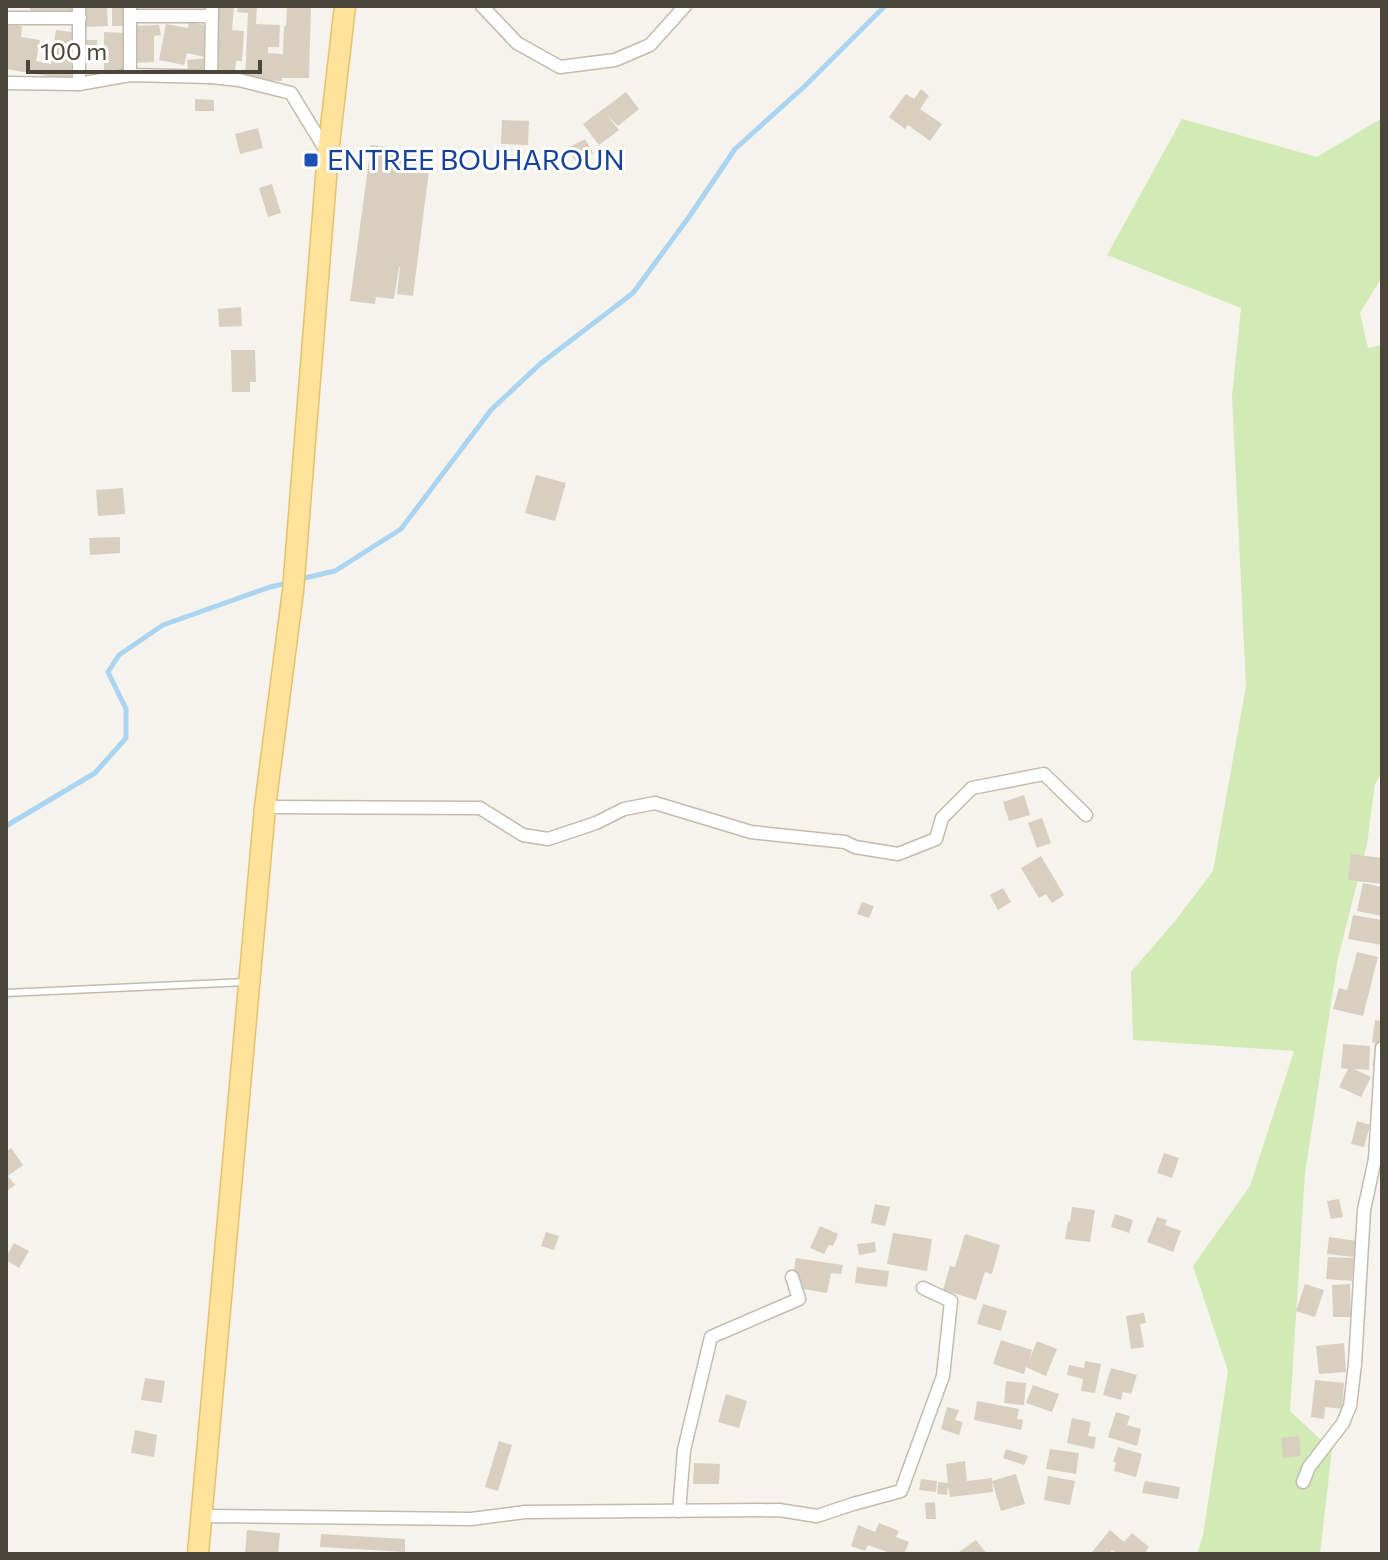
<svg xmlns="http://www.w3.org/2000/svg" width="1388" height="1560" viewBox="0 0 1388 1560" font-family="Commissioner,sans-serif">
<rect width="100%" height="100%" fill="#f6f3ec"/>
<path fill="#d2eab5" d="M1382,118V277L1360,313L1368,348L1382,345V773L1375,784L1367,844L1338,958L1305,1173L1290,1411L1332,1450L1320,1554H1197L1203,1535L1228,1371L1193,1266L1250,1186L1294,1051L1133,1040L1131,972L1175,921L1213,871L1246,686L1232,396L1241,308L1107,255L1182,119L1317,157Z"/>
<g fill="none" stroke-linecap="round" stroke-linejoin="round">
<g stroke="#a9d4f2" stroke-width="5">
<path d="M300,579L335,571L401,529L491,410L540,364L633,293L689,217L735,149L806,85L885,6"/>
<path d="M6,826L95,773L126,738V709L108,672L119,655L163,625L270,587L287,583"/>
</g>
</g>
<g fill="#d8cfc1">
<path d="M30,6H74L72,15L52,17L30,10Z"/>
<path d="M85,6H107L108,26L86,27Z"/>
<rect x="112" y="6" width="12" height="20"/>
<path d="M217,6H234L232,30L244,31L242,61H236L235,75L213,74Z"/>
<path d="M238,6H257L256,24L280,25L279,47H268V53L283,54L284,26H286L287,6H311L309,78H282V81L245,80L248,13L237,12Z"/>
<path d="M189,22L210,26L204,57L187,53L184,65L159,60L166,24L188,28Z"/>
<path d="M6,24L22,26L21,37L40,40L36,61L51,64L56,30L72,32L71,80L6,69Z"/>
<path d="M159,25L161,35L154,36V62L134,63L133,26Z"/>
<path d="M104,32L125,33V74H104Z"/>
<path d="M82,40H97L98,60L83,61Z"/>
<path d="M208,58V70L188,72L187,60Z"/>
<path d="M921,89L929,96L920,109L942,124L930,141L908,125L905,129L889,117L906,94L914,99Z"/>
<path d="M626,92L639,109L618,126L607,115L619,130L599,145L583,124Z"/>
<path d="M195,99L214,100V111H195Z"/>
<path d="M502,120L529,121L528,145L501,144Z"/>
<path d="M258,128L263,148L240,154L235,134Z"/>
<path d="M585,139L593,153L576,162L568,148Z"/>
<path d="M371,145L386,147L385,151L431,155L413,296L397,294L400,267H399L394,299L376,297L375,304L350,301Z"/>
<path d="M272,184L281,213L268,217L259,188Z"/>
<path d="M241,307L242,326L219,327L218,309Z"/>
<path d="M231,350H255L256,382H250V392H232Z"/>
<path d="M536,475L566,483L555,521L525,513Z"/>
<path d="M123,488L125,514L98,516L96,490Z"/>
<path d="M120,537V553L90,555L89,538Z"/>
<path d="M1024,795L1030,815L1009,821L1003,802Z"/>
<path d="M1042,818L1051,843L1037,848L1028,823Z"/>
<path d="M1351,854L1382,858V884L1348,880Z"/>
<path d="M1041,856L1064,895L1052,903L1046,894L1039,898L1021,868Z"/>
<path d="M1363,883L1382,887V916L1357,911Z"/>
<path d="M1003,888L1011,902L998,910L990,895Z"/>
<path d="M862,902L874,906L869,918L857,914Z"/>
<path d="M1353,915L1382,920V945L1348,939Z"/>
<path d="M1357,952L1378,957L1363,1016L1333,1009L1339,988L1347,990Z"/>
<path d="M1375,1020L1382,1021V1067L1373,1066L1375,1043L1372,1042Z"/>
<path d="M1343,1044L1370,1046L1369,1070L1354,1069L1371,1077L1361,1097L1339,1087L1348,1069L1341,1068Z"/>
<path d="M1357,1121L1370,1125L1364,1147L1351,1144Z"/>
<path d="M11,1148L23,1165L8,1176L15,1185L8,1190L6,1187V1152Z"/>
<path d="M1164,1153L1179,1158L1172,1178L1157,1173Z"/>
<path d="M1339,1199L1343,1217L1331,1219L1327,1201Z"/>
<path d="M875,1204L890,1207L885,1226L871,1223Z"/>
<path d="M1072,1207L1095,1210L1090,1242L1065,1239L1068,1221L1070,1222Z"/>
<path d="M1115,1214L1133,1220L1129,1233L1111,1227Z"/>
<path d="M1157,1217L1167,1220L1165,1225L1181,1231L1173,1252L1147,1242Z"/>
<path d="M820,1226L838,1234L833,1246L829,1245L824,1254L810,1248Z"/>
<path d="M546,1232L559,1236L554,1250L541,1246Z"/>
<path d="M893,1233L932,1239L927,1271L887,1264Z"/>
<path d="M965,1234L1000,1245L992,1274L985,1272L976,1300L943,1290L950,1266L955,1267Z"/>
<path d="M1329,1237L1356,1241L1354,1257L1327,1254Z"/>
<path d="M875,1242L876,1252L859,1255L857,1244Z"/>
<path d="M14,1243L29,1251L19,1268L6,1260V1257Z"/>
<path d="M1328,1257L1354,1258L1352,1281L1326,1279Z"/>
<path d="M796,1258L843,1265L841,1274L831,1273L827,1293L791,1287Z"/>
<path d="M857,1267L889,1271L887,1287L855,1283Z"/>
<path d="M1305,1284L1324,1290L1315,1317L1296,1311Z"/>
<path d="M1350,1284L1351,1317H1333L1332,1285Z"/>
<path d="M983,1304L1007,1311L1001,1331L977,1324Z"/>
<path d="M1144,1313L1146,1323L1140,1324L1144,1347L1131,1349L1126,1316Z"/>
<path d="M1001,1340L1032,1350L1029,1360L1037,1341L1057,1349L1046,1376L1026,1367L1024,1374L993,1364Z"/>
<path d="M1344,1343L1346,1372L1319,1374L1316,1346Z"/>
<path d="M1085,1361L1101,1364L1095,1393L1081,1391L1083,1379L1067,1375L1069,1365L1084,1368Z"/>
<path d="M1111,1368L1137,1375L1131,1394L1123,1392L1121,1400L1103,1395Z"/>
<path d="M145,1378L165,1381L162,1403L141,1400Z"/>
<path d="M1315,1380L1344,1383L1342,1409L1325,1407L1324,1419L1311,1417Z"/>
<path d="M1006,1381L1026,1383L1024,1405L1004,1403Z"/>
<path d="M1033,1385L1059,1394L1052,1412L1026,1403Z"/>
<path d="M726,1394L747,1401L739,1428L718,1422Z"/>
<path d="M977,1401L1019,1409L1017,1419L1023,1420L1021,1430L974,1420Z"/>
<path d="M947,1407L959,1410L955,1420L963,1422L959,1435L941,1429Z"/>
<path d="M1116,1412L1130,1416L1127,1425L1141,1429L1137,1446L1108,1437Z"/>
<path d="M1072,1418L1091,1422L1088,1436L1096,1437L1094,1449L1067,1443Z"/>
<path d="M135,1430L157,1435L154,1457L131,1453Z"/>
<path d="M1299,1436L1301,1456L1283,1458L1281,1438Z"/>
<path d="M499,1441L512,1445L498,1491L485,1487Z"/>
<path d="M1118,1447L1142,1454L1136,1477L1114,1471L1116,1462H1113Z"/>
<path d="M1006,1449L1028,1456L1024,1465L1003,1458Z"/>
<path d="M1050,1449L1079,1453L1076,1474L1046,1469Z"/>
<path d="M965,1461L967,1481L992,1478V1481L1016,1474L1025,1504L1001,1511L992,1481L993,1492L950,1497L948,1486L947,1495L937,1494L938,1482L948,1483L946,1464Z"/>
<path d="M694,1463L720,1464L719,1484H693Z"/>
<path d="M1048,1476L1075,1481L1070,1505L1044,1500Z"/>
<path d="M921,1479L937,1481L936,1492L919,1490Z"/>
<path d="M1145,1481L1180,1487L1178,1499L1142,1493Z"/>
<path d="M935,1502L936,1519H926L925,1503Z"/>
<path d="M879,1523L899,1531L896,1537L909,1542L904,1554H893L868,1545L865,1551L851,1546L858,1525L875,1532Z"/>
<path d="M247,1530L280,1533L278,1554H245Z"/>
<path d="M1110,1530L1124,1542L1132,1533L1149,1547L1144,1554H1118L1112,1550L1109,1554H1094L1092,1552Z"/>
<path d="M321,1534L405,1539V1552L320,1547Z"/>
<path d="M976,1540L987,1554H956Z"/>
</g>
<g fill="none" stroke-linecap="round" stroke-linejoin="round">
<defs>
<path id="service" d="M6,993L246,982"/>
<g id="minor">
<path d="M79,6V84"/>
<path d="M130,6V75"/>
<path d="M482,6L517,43L560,67L615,60L650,45L685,6"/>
<path d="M130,16H212"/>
<path d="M6,18H80"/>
<path d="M211,77L212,6"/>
<path d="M6,83L79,84L130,75L211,77L239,80L291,93L327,152"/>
<path d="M265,807L480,808L523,835L548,839L596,823L624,809L655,803L751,832L845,842L855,847L898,854L936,839L942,818L972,788L1044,774L1086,815"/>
<path d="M1375,1159L1382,1048"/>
<path d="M1303,1482L1309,1467L1343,1423L1350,1406L1355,1364L1364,1210L1375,1159H1382"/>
<path d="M679,1511L684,1450L711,1337L799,1299L792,1277"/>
<path d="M201,1516L471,1519L525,1512L779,1510L817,1516L853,1504L901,1491L943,1376L951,1301L923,1288"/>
</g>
<path id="primary" d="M198,1554L265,807L293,591L328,153L345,6"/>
</defs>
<use href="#service" stroke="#c2bbae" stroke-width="9"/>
<use href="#minor" stroke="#c2bbae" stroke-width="15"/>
<use href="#primary" stroke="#e6c16a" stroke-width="23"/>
<use href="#service" stroke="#fff" stroke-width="6"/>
<use href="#minor" stroke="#fff" stroke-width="12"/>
<use href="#primary" stroke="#ffe39c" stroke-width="20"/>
</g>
<rect fill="#1a4fb4" stroke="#fff" stroke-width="3" x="303" y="152" width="16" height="16" rx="4"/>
<g text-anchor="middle" stroke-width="6" stroke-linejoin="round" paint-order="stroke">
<g font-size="28" fill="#164399" stroke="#fff" text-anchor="start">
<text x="327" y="170">ENTREE BOUHAROUN</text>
</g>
</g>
<rect width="1388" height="1560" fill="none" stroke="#4b4439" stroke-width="16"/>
<path d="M28 60v12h232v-12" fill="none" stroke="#4b4439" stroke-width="4"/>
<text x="40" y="60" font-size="24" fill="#4b4439" stroke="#ffffff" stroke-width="6" paint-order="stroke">100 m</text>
</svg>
